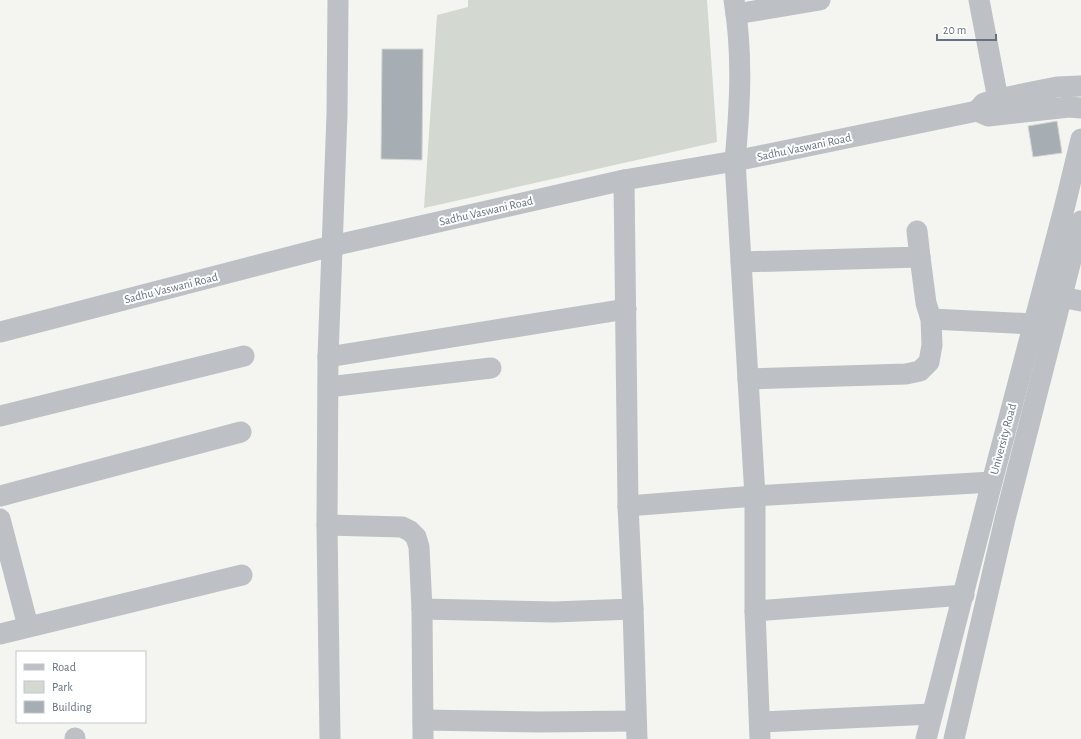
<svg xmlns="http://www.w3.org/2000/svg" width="1081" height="739" viewBox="0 0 1081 739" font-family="'Alegreya Sans',sans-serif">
<rect width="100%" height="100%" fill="#f4f4f0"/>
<path fill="#d3d9d0" d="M468,0H707L717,142L424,208L437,15L468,7Z"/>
<g fill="#a7aeb3" stroke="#d5d6d3">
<path d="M382,49H423L422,160L381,159Z"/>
<path d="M1057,121L1062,153L1033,157L1028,126Z"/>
</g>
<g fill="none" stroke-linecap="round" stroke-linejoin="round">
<g stroke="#bdc0c4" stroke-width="21">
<path d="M734,0C743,54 740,106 735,161L755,496V611L760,739"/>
<path d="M979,0L998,99"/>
<path d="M736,14L820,0"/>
<path d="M977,111L984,103L998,99L1057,87L1081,86"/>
<path d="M977,111L988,116L1069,107L1081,108"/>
<path d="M624,180L628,506L633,609L637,739"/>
<path d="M741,262L920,257L917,231"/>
<path d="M1061,297L1081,301"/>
<path d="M931,319L1034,324"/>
<path d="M0,332L332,246L624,180L735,161L977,111"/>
<path d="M328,357L626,309"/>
<path d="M748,379L906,374L920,371L929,362L932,345L931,319L926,303L920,257"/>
<path d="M328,387L491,368"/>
<path d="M0,416L244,356"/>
<path d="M0,496L241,432"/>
<path d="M628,506L755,496L992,482"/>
<path d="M0,519L28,626"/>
<path d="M327,525L402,527L410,531L416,537L419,547L422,609L423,739"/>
<path d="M422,609L554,612L633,609"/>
<path d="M755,611L964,595"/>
<path d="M0,634L242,575"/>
<path d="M423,720L540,722L636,721"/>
<path d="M760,722L932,714"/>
<path d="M75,739V738"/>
<path d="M330,739L327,525L328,357L337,114L338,0"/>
<path d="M926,739L992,482L1065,205L1081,139"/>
<path d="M954,739L1005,519L1081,221"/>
</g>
</g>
<g text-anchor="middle" stroke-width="4" stroke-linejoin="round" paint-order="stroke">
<g font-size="12" fill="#647281" stroke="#fff">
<text transform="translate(804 147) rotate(-12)" y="4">Sadhu Vaswani Road</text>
<text transform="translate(486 211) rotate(-13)" y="4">Sadhu Vaswani Road</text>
<text transform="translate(171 288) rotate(-14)" y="4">Sadhu Vaswani Road</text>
<text transform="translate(1003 439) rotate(-75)" y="4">University Road</text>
</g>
</g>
<rect x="16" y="651" width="130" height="72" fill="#ffffff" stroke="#c1c7cd"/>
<rect x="24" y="664" width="20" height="6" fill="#bdc0c4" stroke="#c1c7cd"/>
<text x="52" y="671" font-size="12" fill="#647281">Road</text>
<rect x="24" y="681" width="20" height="12" fill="#d3d9d0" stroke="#c1c7cd"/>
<text x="52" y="691" font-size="12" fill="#647281">Park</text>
<rect x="24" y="701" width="20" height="12" fill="#a7aeb3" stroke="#c1c7cd"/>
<text x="52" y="711" font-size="12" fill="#647281">Building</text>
<path d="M937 34v6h59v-6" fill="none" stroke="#647281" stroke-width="2"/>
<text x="943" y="34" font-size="12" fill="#647281" stroke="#ffffff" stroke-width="3" paint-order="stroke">20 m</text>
</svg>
